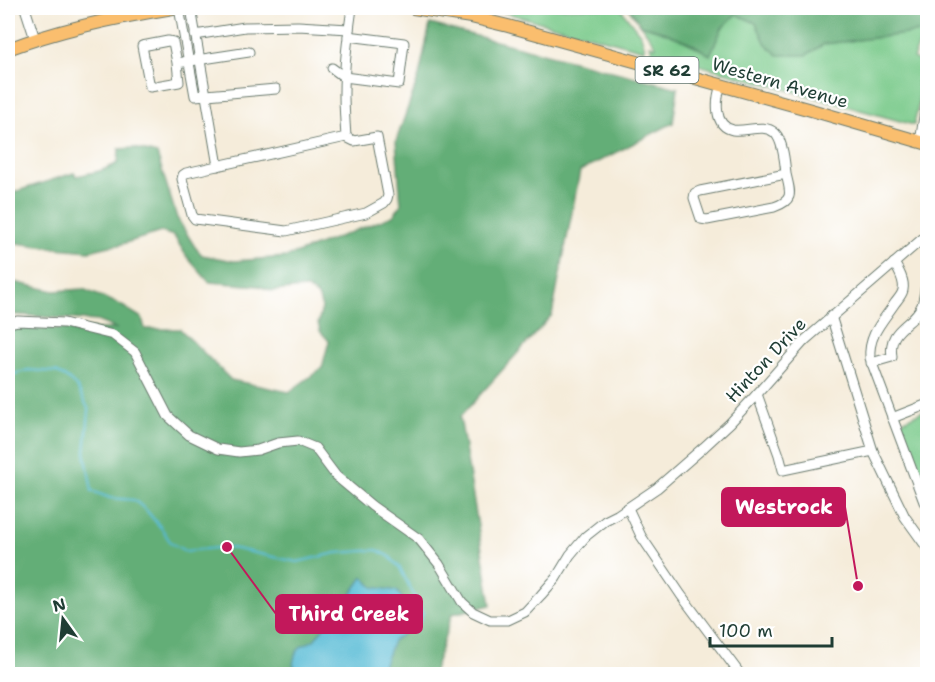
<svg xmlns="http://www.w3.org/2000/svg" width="935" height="682" viewBox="0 0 935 682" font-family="'Shantell Sans',sans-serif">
<rect width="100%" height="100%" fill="#fff"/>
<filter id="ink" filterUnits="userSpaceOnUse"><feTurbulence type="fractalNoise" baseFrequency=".0167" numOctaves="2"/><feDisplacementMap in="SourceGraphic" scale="12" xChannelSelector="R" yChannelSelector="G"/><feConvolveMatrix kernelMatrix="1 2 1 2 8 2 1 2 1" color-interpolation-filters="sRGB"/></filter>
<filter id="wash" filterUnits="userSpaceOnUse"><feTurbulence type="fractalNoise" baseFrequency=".008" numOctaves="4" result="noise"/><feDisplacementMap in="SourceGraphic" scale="24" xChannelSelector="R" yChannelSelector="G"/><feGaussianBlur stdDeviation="1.35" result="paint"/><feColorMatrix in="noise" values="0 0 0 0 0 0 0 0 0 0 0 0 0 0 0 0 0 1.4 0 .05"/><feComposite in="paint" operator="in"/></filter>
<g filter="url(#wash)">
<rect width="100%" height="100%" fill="#f5ecda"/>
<g fill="#7aca8b" stroke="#4c8460" stroke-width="1.5">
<path d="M487,8H620L641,35L645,48L644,50Z"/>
<path d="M736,14L756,23L766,44L806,55L824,44L921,32L927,18V27L913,58L921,62L918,106L914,125L652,52L650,45L655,47L656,46L641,25C666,32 688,41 710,55L722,28Z"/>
<path d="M927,409L928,488L926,489L900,422Z"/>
</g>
<g fill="#63ae77" stroke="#417656" stroke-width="1.5">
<path d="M628,8H927V18L921,32L824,44L806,55H778L766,44L756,23L736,14L722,28L710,55L691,43L659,30L641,25Z"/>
<path d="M430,24L678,88L673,123L580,171L552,315L460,417L491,605L452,614L433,674H8V328L117,329L97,321L8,314V270L14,282L54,291L83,289L119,304L142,318L145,329H180L231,380L289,392L322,368L329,341L320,331L318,323L322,308L318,296L306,288L272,291L259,286L209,282L187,257L174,236L161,232L119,245L110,246L89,251L55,248L16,243L8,247V194L74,173L76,176C90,173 105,171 118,163L119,149L135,148L157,154L177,218L195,247L202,255L234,261L287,257L393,216L401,205L396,141L419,76Z"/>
</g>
<path fill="#57bbd5" stroke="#3b7c84" stroke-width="1.5" d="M363,577L373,587L397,591L420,622L393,641L384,664L383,674H299L293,664L295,655L300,647L314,640L325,626L340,622L341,609Z"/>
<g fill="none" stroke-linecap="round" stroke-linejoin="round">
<path stroke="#57bbd5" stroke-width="2" d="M8,376L28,370L56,372L67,378L77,387L89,410L85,452L92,491L110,498L134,500L146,510L162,529L171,543L185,551L227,547L297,562L336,553L377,550L389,556L400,568L423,613L417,627L409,629"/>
</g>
</g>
<g filter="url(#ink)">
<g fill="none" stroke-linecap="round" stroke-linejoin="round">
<defs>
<g id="minor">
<path d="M25,8L35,39"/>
<path d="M179,8L195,96L276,89"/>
<path d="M191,8L218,166"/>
<path d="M195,35L245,27L298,26L349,29"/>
<path d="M177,63L179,82L150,87L142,46L168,41L173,42L177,63L249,52"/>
<path d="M332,68L344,77L399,84L404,43L348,36"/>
<path d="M721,85C716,99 713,126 733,130C747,132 764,123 775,133C783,141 785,163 786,174L700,191L695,193L694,198L701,219L707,220L774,207C795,200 790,192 786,174"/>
<path d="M927,91L928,59"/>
<path d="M346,137L354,141L377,137L388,195L387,199L384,203L366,213L286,231L195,219L192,215L182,179L183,175L186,173L346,137C345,122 344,108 344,94C344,64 348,36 352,8"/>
<path d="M920,142L928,91"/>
<path d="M894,263C899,271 905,281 903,290C902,295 898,299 895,303C883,321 868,335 870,358L924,502L928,504"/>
<path d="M8,323L18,321L64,323L113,335L135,352L168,416L189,435L218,449L239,452L258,450L278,443L298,441L315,448L336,476L372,506L419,539L439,564L462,602L473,612L490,620H508L525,612L541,595L556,578L570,555L586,536L605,521L617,515L657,488L704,447L730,423L757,394L804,341L928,234"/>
<path d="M871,363L892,357C887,327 914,326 922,305C925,295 925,285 928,276"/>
<path d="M757,394L779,455L783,470L873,451L831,316"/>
<path d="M892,418L928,404"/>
<path d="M873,451L905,517L928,549"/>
<path d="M628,508L641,536L681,595L740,674"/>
</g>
<g id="major">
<path d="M413,8L471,17L508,26L811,110L928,144"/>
<path d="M8,49C61,29 117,17 173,8"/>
</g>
</defs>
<use href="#minor" stroke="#6a7a6e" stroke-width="11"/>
<use href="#major" stroke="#6a7a6e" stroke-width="14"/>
<use href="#minor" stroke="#fff" stroke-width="9"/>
<use href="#major" stroke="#fabe6e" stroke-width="12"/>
</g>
</g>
<g text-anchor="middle" stroke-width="4.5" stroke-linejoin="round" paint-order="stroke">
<rect fill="#fff" stroke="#627771" stroke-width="1.5" x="635.5" y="57" width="63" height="26" rx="4.5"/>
<g font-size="16" font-weight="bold" fill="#1f3d34">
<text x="667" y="76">SR 62</text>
</g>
<g font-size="18" fill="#1f3d34" stroke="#fff">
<text transform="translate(780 83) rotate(16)" y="6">Western Avenue</text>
<text transform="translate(766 360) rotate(-47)" y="6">Hinton Drive</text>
</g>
</g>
<path fill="none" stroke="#c2185b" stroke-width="2" d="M858 586L845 507M227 547L276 614"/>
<g fill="#c2185b" stroke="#fff" stroke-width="2">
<circle cx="858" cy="586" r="6"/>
<circle cx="227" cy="547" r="6"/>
</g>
<g fill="#c2185b" stroke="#c2185b" stroke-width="2">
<rect x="722" y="488" width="123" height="38" rx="6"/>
<rect x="276" y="595" width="146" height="38" rx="6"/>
</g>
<g font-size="20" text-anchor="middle" font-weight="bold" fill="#fff">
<text x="784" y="514">Westrock</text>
<text x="349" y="621">Third Creek</text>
</g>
<rect width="935" height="682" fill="none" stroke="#fff" stroke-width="30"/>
<g transform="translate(63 619) rotate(345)" stroke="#ffffff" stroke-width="4.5" paint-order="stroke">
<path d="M0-4.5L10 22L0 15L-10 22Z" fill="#1f3d34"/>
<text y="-9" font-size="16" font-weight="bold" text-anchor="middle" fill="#1f3d34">N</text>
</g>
<path d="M710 637v9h122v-9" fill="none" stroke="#1f3d34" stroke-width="3"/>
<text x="719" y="637" font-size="18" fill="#1f3d34" stroke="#ffffff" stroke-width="4.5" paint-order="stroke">100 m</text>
</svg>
